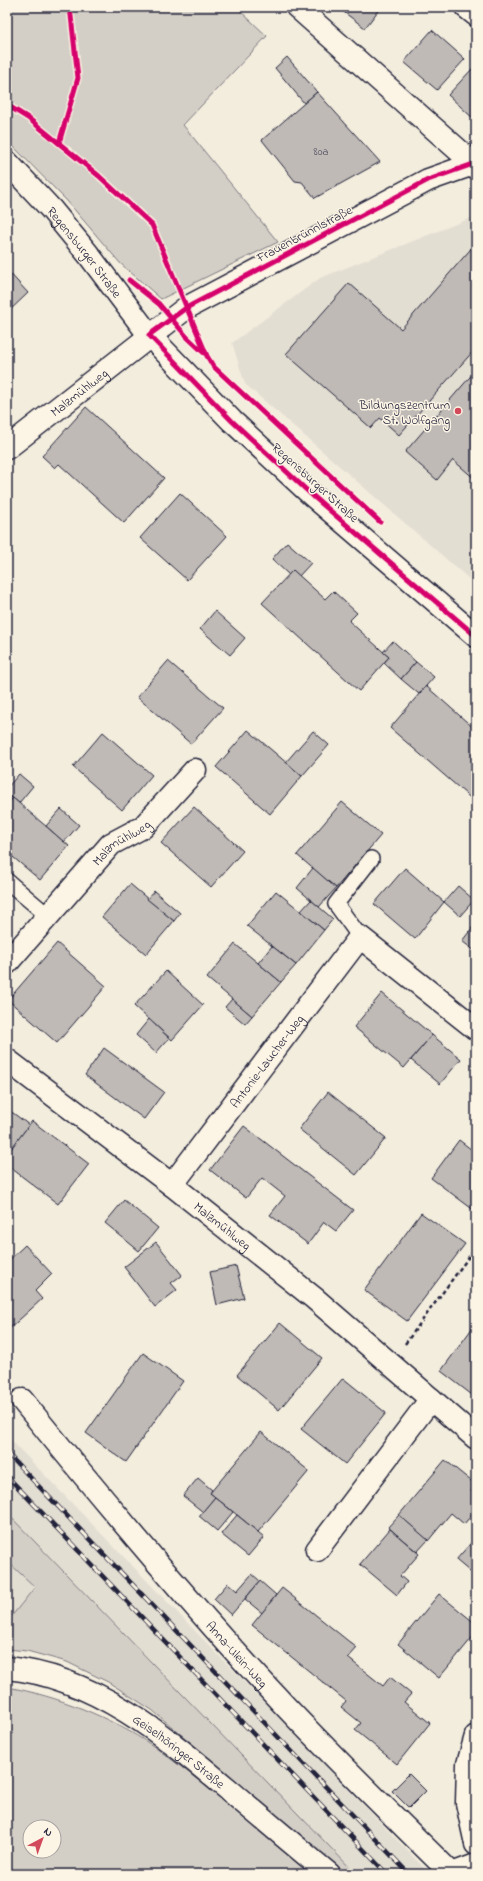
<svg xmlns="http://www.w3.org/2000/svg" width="483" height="1881" viewBox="0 0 483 1881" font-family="'Indie Flower',sans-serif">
<rect width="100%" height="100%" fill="#f3edde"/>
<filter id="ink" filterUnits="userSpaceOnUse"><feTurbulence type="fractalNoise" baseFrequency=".025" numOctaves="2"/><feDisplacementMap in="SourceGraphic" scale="8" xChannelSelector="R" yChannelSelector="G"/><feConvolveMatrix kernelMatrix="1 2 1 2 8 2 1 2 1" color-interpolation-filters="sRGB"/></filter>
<g filter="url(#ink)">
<g fill="#e3ded2">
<path d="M476,216V585L245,384L232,343L320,278Z"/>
<path d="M7,1436L430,1874H356L7,1513Z"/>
<path d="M7,1561L35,1587L7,1622Z"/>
</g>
<g fill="#d4cfc6" stroke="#7b7880" fill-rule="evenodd">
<path d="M7,7H236L267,36L183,125L278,242L161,299L120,263L67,201L7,140Z"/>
<path d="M7,1513L356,1874H347L152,1710L108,1682L67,1662L27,1651L7,1649V1622L35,1587L7,1561Z"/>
<path d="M7,1687C58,1696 110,1717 153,1746C176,1762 198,1780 220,1798C250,1824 281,1849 311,1874H7ZM30,1827H54V1851H30Z"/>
</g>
<g fill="#bfbab6" stroke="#22223b">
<path d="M337,7H381L365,28Z"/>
<path d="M432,30L465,59L437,90L404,62Z"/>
<path d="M287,57L317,92L304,103L275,68Z"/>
<path d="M472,69L476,72V121L448,95Z"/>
<path d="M317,92L380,162L315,198L302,182L295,181L262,140Z"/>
<path d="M476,243V348L399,435L380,418L371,428L286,354L349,283L401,329Z"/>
<path d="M7,270L28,293L7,313Z"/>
<path d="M476,370V480L453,460L437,480L405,452Z"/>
<path d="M86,407L164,478L124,523L59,464L55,468L42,456Z"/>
<path d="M180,493L227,536L187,580L140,538Z"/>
<path d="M287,542L311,563L299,576L293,570L289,575L272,559Z"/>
<path d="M293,570L325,599L333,591L357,613L349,621L389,657L359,691L262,603Z"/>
<path d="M215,611L245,638L230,655L200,629Z"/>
<path d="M393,641L416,662L401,679L384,663L389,657L383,652Z"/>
<path d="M168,661L223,708L191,744L137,697Z"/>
<path d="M416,662L434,677L419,694L401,679Z"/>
<path d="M426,686L476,730V799L474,801L390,728Z"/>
<path d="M248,730L302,776L270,814L216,767Z"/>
<path d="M313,731L329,745L302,776L286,762Z"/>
<path d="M103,732L152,775L122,810L73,767Z"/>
<path d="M19,774L33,786L19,803L7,794V788Z"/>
<path d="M13,798L69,846L40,880L7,852V805Z"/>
<path d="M342,802L381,835L336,888L297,855Z"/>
<path d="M194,807L243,851L211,887L161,843Z"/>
<path d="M61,809L79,825L64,842L46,826Z"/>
<path d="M313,868L336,888L319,907L297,888Z"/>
<path d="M405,868L444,902L415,939L374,904Z"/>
<path d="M130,884L174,921L146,954L102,917Z"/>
<path d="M458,886L474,900L460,916L444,902Z"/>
<path d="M154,891L180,913L174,921L147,899Z"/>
<path d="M276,891L324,930L296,965L247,926Z"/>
<path d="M311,900L333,919L324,930L301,911Z"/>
<path d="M7,918L11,921L7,926Z"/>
<path d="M476,923V952L462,941Z"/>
<path d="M57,943L106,986L57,1043L8,1000Z"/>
<path d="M235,944L281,982L252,1016L207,978Z"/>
<path d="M272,946L296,965L281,982L258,963Z"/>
<path d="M166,971L203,1005L172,1040L134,1006Z"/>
<path d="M382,993L432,1035L404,1068L354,1027Z"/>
<path d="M232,999L252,1016L245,1024L225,1007Z"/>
<path d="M149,1019L169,1038L156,1053L136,1035Z"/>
<path d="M432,1035L461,1059L440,1084L411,1060Z"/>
<path d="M104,1048L164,1092L144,1119L85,1075Z"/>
<path d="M328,1092L386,1138L356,1175L299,1129Z"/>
<path d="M9,1110L29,1125L12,1148L7,1144V1113Z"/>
<path d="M32,1121L89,1164L58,1204L7,1165V1154Z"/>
<path d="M244,1126L353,1210L336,1231L324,1222L308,1244L270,1215L285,1196L262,1178L246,1198L210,1170Z"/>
<path d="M459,1140L476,1153L475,1211L431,1178Z"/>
<path d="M124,1200L158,1228L139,1251L105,1223Z"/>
<path d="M421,1213L465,1244L407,1321L364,1290Z"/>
<path d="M156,1242L182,1275L171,1283L177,1290L155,1307L124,1267Z"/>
<path d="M25,1245L52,1274L35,1291L42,1299L7,1331V1262Z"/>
<path d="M236,1266L244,1298L217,1305L210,1272Z"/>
<path d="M280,1323L322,1358L279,1410L237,1375Z"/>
<path d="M476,1323V1398L441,1371Z"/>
<path d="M143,1353L183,1381L126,1462L86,1433Z"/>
<path d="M343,1378L386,1413L345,1464L301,1429Z"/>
<path d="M261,1432L309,1471L258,1532L210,1493Z"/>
<path d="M445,1460L476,1485L471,1491L476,1496V1510L464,1524L451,1513L428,1541L399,1515Z"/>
<path d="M198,1478L212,1490L210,1493L215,1497L203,1512L183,1496Z"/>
<path d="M215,1497L233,1512L217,1531L199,1516Z"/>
<path d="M237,1515L264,1537L248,1556L221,1534Z"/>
<path d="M399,1515L428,1540L417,1552L388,1527Z"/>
<path d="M390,1529L419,1554L400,1576L407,1582L397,1595L360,1564Z"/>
<path d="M476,1537V1577L456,1560Z"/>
<path d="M252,1574L260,1581L231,1615L214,1599L228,1583L237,1591Z"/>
<path d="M260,1581L276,1595L262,1613L245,1599Z"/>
<path d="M282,1588L357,1648L348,1658L383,1686L390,1677L411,1694L404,1702L430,1723L397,1764L355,1730L361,1723L341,1707L346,1701L252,1625Z"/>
<path d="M439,1594L476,1624V1633L439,1678L398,1644Z"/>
<path d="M409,1774L426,1791L409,1808L392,1791Z"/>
</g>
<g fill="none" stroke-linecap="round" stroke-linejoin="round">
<defs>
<g id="lane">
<path d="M7,881L47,915"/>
<path d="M360,937L336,904L371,859"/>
</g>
<g id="street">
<path d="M297,7L474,164"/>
<path d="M466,7L476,15"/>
<path id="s1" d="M7,448L186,308L428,180L476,163"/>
<path id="s2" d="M7,963L111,844L143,827L195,770"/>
<path id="s3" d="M7,1060L172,1185L314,1298L476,1438"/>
<path id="s4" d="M172,1185L360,937L476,1029"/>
<path id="s5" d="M22,1400C107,1505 194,1609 286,1707C340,1764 396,1819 452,1874L476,1865"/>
<path d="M317,1550L431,1399"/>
<path id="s6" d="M7,1668C94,1676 165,1736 229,1790C262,1818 295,1846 329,1874"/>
<path d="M476,1736L468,1764L467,1803L476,1844"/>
</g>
<g id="secondary">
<path id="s7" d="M7,162L51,209L88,254L149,335L232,421L313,496L476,636"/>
</g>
</defs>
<use href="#lane" stroke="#22223b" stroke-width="18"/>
<use href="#street" stroke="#22223b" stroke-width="25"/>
<use href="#secondary" stroke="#22223b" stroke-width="25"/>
<path stroke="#22223b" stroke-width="2.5" stroke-dasharray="4 3" stroke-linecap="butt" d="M405,1344L476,1247"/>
<use href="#lane" stroke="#fcf5e5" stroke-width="15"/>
<use href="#street" stroke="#fcf5e5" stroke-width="22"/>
<use href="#secondary" stroke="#fcf5e5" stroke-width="22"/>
<defs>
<g id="rail">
<path d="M7,1453L409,1874"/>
<path d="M7,1476L387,1874"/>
</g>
</defs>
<use href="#rail" stroke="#22223b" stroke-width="4.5"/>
<use href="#rail" stroke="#fcf5e5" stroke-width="3" stroke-dasharray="9" stroke-linecap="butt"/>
<defs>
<g id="cycleway">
<path d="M7,105L28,118L99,176L152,225L207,356L213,366L380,522"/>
<path d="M59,143L78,78L70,7"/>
<path d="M476,163L428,180L186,308L149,335L232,421L313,496L476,636"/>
<path d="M129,280L159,304L187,337L204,353"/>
</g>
</defs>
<use href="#cycleway" stroke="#fcf5e5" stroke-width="8"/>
<use href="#cycleway" stroke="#d6006c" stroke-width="5"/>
</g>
</g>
<circle fill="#d1495b" stroke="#fcf5e5" stroke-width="1.5" cx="458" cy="411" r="4"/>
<g text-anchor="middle" stroke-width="3" stroke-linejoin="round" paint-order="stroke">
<g font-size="11" fill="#49485a">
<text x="321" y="155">80a</text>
</g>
<g font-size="13" fill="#22223b" stroke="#fcf5e5">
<text transform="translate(304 233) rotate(-28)" y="5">Frauenbrünnlstraße</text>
<text dy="5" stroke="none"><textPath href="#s7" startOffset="119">Regensburger Straße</textPath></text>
<text dy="5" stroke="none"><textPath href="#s1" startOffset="91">Malzmühlweg</textPath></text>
<text transform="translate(316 482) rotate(42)" y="5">Regensburger Straße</text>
<text dy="5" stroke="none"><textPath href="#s2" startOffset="167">Malzmühlweg</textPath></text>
<text dy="5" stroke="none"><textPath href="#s4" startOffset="156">Antonie-Laucher-Weg</textPath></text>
<text dy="5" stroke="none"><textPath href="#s3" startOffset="272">Malzmühlweg</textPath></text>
<text dy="5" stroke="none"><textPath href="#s5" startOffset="333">Anna-Ulein-Weg</textPath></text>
<text dy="5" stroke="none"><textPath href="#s6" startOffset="194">Geiselhöringer Straße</textPath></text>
</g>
<g font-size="13" fill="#22223b" stroke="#fcf5e5" text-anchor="end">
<text x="450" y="409">Bildungszentrum<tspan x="450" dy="15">St. Wolfgang</tspan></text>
</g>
</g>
<rect width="483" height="1881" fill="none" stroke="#fcf5e5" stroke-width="24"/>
<rect x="12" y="12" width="459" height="1857" fill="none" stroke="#22223b" stroke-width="1.5" filter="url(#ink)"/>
<g transform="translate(42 1839) rotate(41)"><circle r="19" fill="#fcf5e5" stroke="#a5a1a1"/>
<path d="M0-3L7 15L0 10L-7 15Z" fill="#d1495b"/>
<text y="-6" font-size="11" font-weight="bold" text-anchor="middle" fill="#22223b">N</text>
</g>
</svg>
